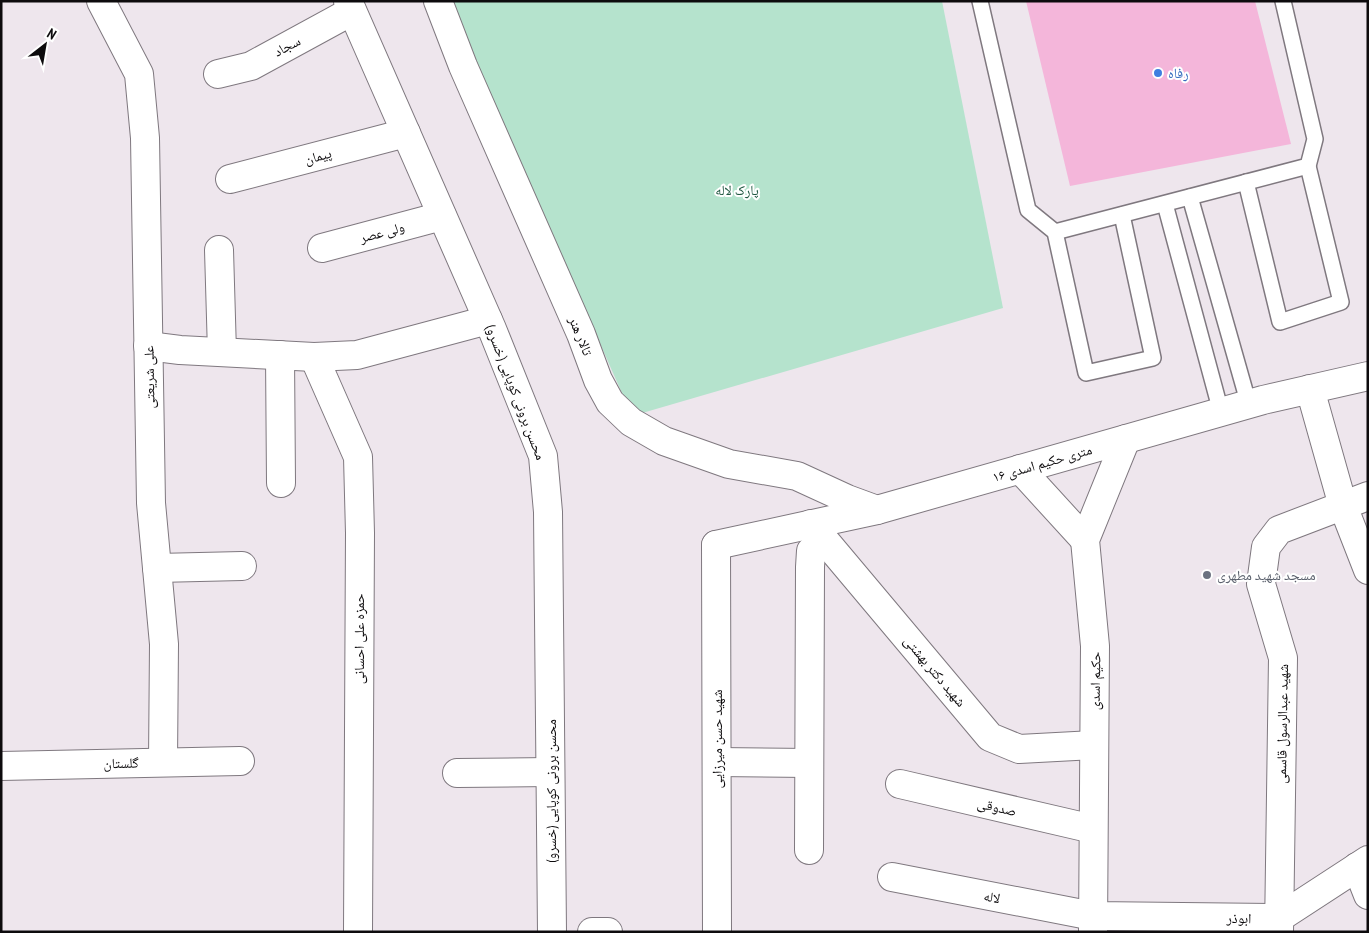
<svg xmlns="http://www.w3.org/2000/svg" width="1369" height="933" viewBox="0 0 1369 933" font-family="'PT Sans Narrow','Noto Naskh Arabic',sans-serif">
<rect width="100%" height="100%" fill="#eee6ed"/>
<path fill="#b5e3cd" d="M449,1H942L1003,308L632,416Z"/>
<path fill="#f4b6da" d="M1026,1H1255L1291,144L1070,186Z"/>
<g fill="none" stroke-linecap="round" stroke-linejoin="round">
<defs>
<g id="lane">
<path d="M980,1L1028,210L1055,232L1086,373L1153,358L1122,215"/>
<path d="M1246,182L1280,322L1341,302L1308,166"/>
<path d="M1190,197L1249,405"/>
<path d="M1165,204L1221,412"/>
<path d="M1055,232L1308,166L1315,139L1283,1"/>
</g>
<g id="street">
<path d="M101,1L139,74L145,138L151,503L164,644L163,762"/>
<path d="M348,1L492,329L543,456L548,512L552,932"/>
<path d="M438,1L463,66L581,334L598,380L610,402L631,422L664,441L729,464L797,476L847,499L877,510"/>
<path d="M218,74L251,66L352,11"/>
<path d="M230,179L406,133"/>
<path d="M322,248L442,216"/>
<path d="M219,250L222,352"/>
<path d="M148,346L180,350L314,357L357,355L488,320"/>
<path d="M280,355L281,483"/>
<path d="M314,357L358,457L360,533L358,932"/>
<path d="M1310,389L1343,506L1368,570"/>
<path d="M811,524L990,737L1019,749L1094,745"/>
<path d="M716,545L717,932"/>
<path d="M157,568L242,566"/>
<path d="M717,762L809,763"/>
<path d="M1,766L240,761"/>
<path d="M457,773L550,772"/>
<path d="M900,784L1093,829"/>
<path d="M809,850L810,567L811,551L823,539"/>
<path d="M1357,867L1368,895"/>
<path d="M892,877L1093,916L1279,918L1368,860"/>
<path d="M592,932H608"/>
<path d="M1279,932L1283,658L1261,584L1266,547L1279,530L1368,496"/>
</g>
<g id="secondary">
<path d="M1020,469L1085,540"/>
<path d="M716,545L877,510L1263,400L1368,376"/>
<path d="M1093,932L1095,646L1085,540L1126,439"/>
</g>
</defs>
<use href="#lane" stroke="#7f787f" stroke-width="18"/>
<use href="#street" stroke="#7f787f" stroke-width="30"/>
<use href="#secondary" stroke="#7f787f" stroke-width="30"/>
<use href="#lane" stroke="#fff" stroke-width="15"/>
<use href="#street" stroke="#fff" stroke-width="28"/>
<use href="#secondary" stroke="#fff" stroke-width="28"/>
</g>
<circle fill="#3f7fe0" stroke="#fff" stroke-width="2" cx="1158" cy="73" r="5"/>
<circle fill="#6b7280" stroke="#fff" stroke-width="2" cx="1207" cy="575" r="5"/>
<g text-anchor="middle" stroke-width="4" stroke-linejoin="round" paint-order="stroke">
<g font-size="14" fill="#0d0b0d" stroke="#fff">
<text transform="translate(287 46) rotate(-28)" y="5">سجاد</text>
<text transform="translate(318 156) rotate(-15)" y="5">پیمان</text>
<text transform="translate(382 232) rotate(-15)" y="5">ولی عصر</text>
<text transform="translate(581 336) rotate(68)" y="5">تالار هنر</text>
<text transform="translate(149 377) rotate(-91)" y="5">علی شریعتی</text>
<text transform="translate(516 392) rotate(69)" y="5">محسن برونی کوپایی (خسرو)</text>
<text transform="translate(1042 463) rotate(-16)" y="5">۱۶ متری حکیم اسدی</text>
<text transform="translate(359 639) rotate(-90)" y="5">حمزه علی احسانی</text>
<text transform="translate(935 671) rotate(50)" y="5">شهید دکتر بهشتی</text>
<text transform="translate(1095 681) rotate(-89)" y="5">حکیم اسدی</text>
<text transform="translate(1282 724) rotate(-89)" y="5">شهید عبدالرسول قاسمی</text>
<text transform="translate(717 739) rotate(-90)" y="5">شهید حسن میرزایی</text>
<text transform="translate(121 763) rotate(-1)" y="5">گلستان</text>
<text transform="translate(551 791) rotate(-90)" y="5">محسن برونی کوپایی (خسرو)</text>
<text transform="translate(997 807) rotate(13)" y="5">صدوقی</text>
<text transform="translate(992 897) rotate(11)" y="5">لاله</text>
<text transform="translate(1239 918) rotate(1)" y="5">ابوذر</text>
</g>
<g font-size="14" fill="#366cbe" stroke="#fff" text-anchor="start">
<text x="1168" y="78">رفاه</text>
</g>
<g font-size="14" fill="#205741" stroke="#fff">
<text x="737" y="195">پارک لاله</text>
</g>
<g font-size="14" fill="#5b616d" stroke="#fff" text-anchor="start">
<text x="1217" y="580">مسجد شهید مطهری</text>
</g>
</g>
<rect width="1369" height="933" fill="none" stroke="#0d0b0d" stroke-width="5"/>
<g transform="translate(45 45) rotate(31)" stroke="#ffffff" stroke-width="4" paint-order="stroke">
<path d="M0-4L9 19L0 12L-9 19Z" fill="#0d0b0d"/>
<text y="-8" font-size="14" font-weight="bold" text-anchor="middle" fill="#0d0b0d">N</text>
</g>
</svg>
